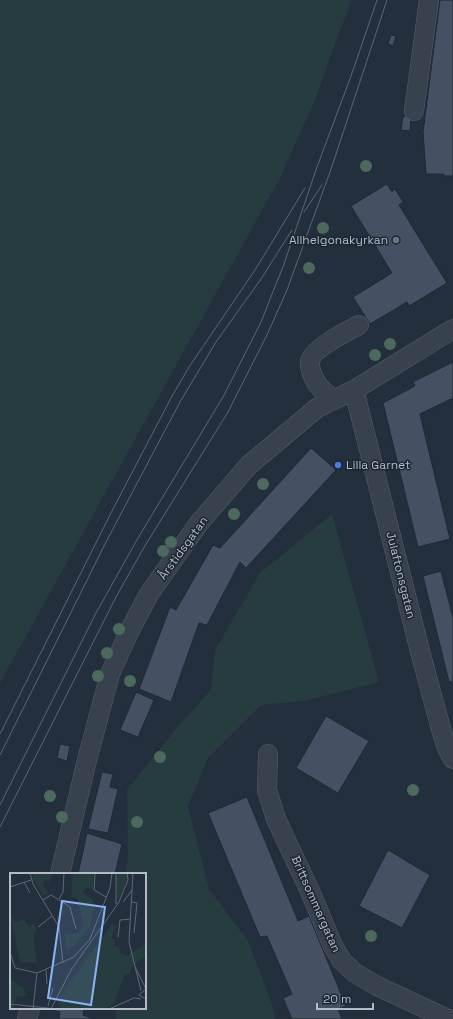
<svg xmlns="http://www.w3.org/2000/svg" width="453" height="1019" viewBox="0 0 453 1019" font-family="'Space Grotesk',sans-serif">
<rect width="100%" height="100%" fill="#242f3e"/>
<g fill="#263c3f">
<path d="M0,0H352L333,49L315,100L280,178L0,683Z"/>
<path d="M332,514L379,682L304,701L261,705L208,758L188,806L209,889L248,941L272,1004L275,1019H116V1008H145V874H126L128,851L127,790L180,724L211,690L215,650L260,573Z"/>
</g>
<g fill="#455162" stroke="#1f2835">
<path d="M440,0H453V176H444V174H426L423,132Z"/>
<path d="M391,35L396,36L393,46L388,44Z"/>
<path d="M403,116L411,117L410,131L401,130Z"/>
<path d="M387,184L392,192L395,189L403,202L399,205L447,283L409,306L407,302L370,324L353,297L392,273L351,206Z"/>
<path d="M453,362V398L420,414L450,539L418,547L383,403L415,386L413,382Z"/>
<path d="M311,448L336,470L246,568L240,562L207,625L199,623L171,702L139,689L170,607L176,610L213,545L220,548Z"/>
<path d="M441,571L453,618V681L449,682L423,576Z"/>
<path d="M136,692L154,700L138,737L120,730Z"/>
<path d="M326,716L369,741L338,793L296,768Z"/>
<path d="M60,744L70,746L67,761L57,758Z"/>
<path d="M102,772L113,774L110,787L118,789L108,833L88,829Z"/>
<path d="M247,797L298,921L309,916L346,1006L338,1009L342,1019H292L283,998L292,994L267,936L260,937L208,813Z"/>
<path d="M87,833L122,844L115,874H78Z"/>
<path d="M388,850L430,875L402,928L359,906Z"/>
<path d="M49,1008H84L83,1015L94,1019H59L60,1012L49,1009Z"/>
</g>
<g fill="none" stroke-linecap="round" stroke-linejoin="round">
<defs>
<g id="minor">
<path d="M414,111L429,0"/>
<path d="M354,390L421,655L441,729L447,748L453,759"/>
<path d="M334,400C329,395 322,391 318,385C314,380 309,368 310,362C311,349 348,331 359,325"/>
<path d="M268,754L267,790L276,819L309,889L333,946L342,961L355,973L377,986L448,1019"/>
<path d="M60,874L87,760L110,674L129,632L149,594L199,523L249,465L317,408L354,390L453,329"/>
<path d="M27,1019L30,1008"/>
</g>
</defs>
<use href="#minor" stroke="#565f6c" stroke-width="20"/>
<use href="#minor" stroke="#38414e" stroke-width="19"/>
<g stroke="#5a6575" stroke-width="1">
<path d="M304,212L322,185"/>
<path d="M0,734L114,507L171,398L189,367L255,270L305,188"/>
<path d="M0,755L105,544L180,402L216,342L261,279L292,230"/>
<path d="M0,805L96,613L138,538L223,397L261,322L284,264L317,167L351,76L377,0"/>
<path d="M0,827L116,597L143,549L228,412L267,335L287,290L330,172L387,0"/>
</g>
</g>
<g fill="#4b6a5d">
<circle cx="366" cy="166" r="6"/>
<circle cx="323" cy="228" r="6"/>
<circle cx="309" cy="268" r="6"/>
<circle cx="390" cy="344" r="6"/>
<circle cx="375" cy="355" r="6"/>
<circle cx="263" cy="484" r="6"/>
<circle cx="234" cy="514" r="6"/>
<circle cx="171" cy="542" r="6"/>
<circle cx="163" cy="551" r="6"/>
<circle cx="119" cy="629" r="6"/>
<circle cx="107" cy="653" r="6"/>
<circle cx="98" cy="676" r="6"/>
<circle cx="130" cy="681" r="6"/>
<circle cx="160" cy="757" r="6"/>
<circle cx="413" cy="790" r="6"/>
<circle cx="50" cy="796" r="6"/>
<circle cx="62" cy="817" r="6"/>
<circle cx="137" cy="822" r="6"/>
<circle cx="371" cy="936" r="6"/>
</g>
<circle fill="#6b7280" stroke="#1d2633" stroke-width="1.5" cx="396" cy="240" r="4"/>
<circle fill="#3f7fe0" stroke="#1d2633" stroke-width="1.5" cx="338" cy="465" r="4"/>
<g text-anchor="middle" stroke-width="3" stroke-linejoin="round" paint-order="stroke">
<g font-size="12" fill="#b4bcc9" stroke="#1d2633" text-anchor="end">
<text x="388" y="244">Allhelgonakyrkan</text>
<text x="346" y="469" text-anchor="start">Lilla Garnet</text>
</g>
<g font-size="12" fill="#b4bcc9" stroke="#1d2633">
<text transform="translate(183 548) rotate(-54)" y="4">Årstidsgatan</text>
<text transform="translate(401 575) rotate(76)" y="4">Julaftonsgatan</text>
<text transform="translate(316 904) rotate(66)" y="4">Brittsommargatan</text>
</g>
</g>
<g transform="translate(10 873)">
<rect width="136" height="136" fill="#242f3e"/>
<path d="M23,0H43L39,9L35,7L32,12L39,20L33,22L23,6ZM63,0H83V17L77,14L73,19L83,27L84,33L80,54L64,73L57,78L54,61H66L74,52L67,25L61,24ZM106,0H117L118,3L110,25H107ZM0,39L5,50L14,46L21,56L20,52L23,50L27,55L24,61L23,58L27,90L10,89ZM102,51L106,54L101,65L105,67L104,73L109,74L111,81L117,83L136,70V83L123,93L119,102L115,101L104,130L95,136H51L47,128L53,118ZM1,106L14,116L17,123L6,124L4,136H0Z" fill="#263c3f"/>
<path fill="none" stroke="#5e6776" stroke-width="1" d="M20,0L23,11L49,54L53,90M85,0L84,17L96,24M123,0L119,69L131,118M14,9L20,20M0,14L21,7M49,26L53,19L54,0M33,27L41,22L60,34L66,56M113,29L122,17M122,29L127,30L124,60M106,31V0M28,54L42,43M108,64L110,47L121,46M0,79L5,95L27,100L64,84L80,66L100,15L102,0M125,94L136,116M36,97L37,111M136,116L129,122L136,126M0,131L47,136M38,133L43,115M23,136L27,100M41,136L61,97L109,29L118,7L117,0M99,136L124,125L131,126"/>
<path fill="#8ab4f8" fill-opacity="0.15" stroke="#8ab4f8" stroke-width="2" d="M52,28L95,34L81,132L38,125Z"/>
<rect width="136" height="136" fill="none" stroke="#b4bcc9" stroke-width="2"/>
</g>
<path d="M317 1003v6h56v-6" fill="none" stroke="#b4bcc9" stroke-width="2"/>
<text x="323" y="1003" font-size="12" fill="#b4bcc9" stroke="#1d2633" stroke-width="3" paint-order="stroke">20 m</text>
</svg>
